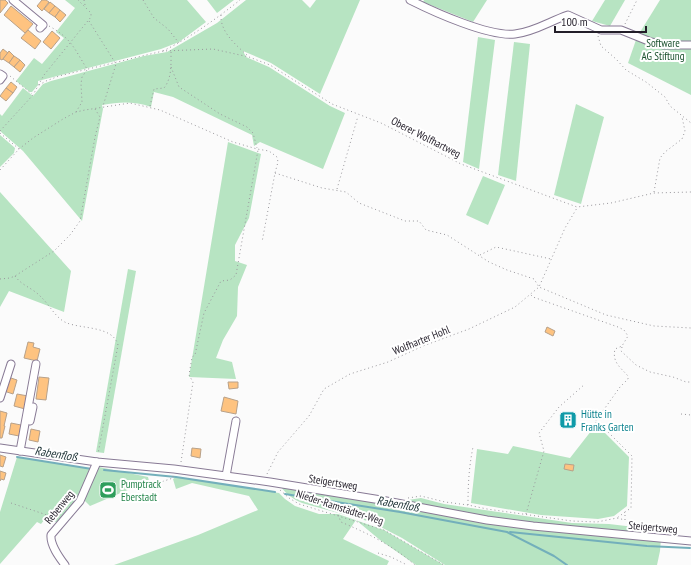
<svg xmlns="http://www.w3.org/2000/svg" width="691" height="565" viewBox="0 0 691 565" font-family="'PT Sans Narrow',sans-serif">
<rect width="100%" height="100%" fill="#fbfbfb"/>
<g fill="#b7e4c2">
<path d="M65,0H187L206,22L179,42L161,49L38,81V85L32,92H30L16,81L34,58L42,64L64,38L56,32L75,8Z"/>
<path d="M207,0H234L217,13Z"/>
<path d="M246,0H302L310,8L316,0H360L320,94L271,63L243,51L246,57L269,67L330,106L345,113L323,169L260,142L254,146L252,135L173,97L154,92L151,107C133,101 120,102 102,105L103,109L82,221L23,151L0,131V114L2,116L23,88L33,96L43,84L51,81L144,56L167,52L217,23Z"/>
<path d="M424,0H487L473,22L423,2Z"/>
<path d="M605,0H625L610,26L592,21Z"/>
<path d="M660,0H691V95L628,63L637,37Z"/>
<path d="M478,37L495,40L479,169L463,162Z"/>
<path d="M514,42L530,44L516,181L498,175Z"/>
<path d="M576,104L604,117L581,204L554,195Z"/>
<path d="M0,135L15,148L14,153L0,167Z"/>
<path d="M228,142L261,154L249,218L235,245V261L247,265L238,287L237,316L223,340L216,358L232,362L236,379L189,377Z"/>
<path d="M483,176L505,185L488,225L466,215Z"/>
<path d="M0,192L71,271L64,312L9,291L0,307Z"/>
<path d="M128,269L136,271L104,453L96,452Z"/>
<path d="M595,426L605,433L629,457L627,506L614,516L598,519L541,515L471,503L477,449L508,454L513,446L570,458Z"/>
<path d="M17,457L92,469L90,481L60,523L45,519L41,524L37,522L0,564V512Z"/>
<path d="M99,467L148,477L149,481L90,506L84,500Z"/>
<path d="M176,477L279,493L285,499L295,506L319,514H338L384,530L444,565H416L380,540L356,520L343,539L389,561L387,565H114L198,535L258,510L249,496L192,483L176,489L173,479Z"/>
<path d="M281,487L382,504L421,498L444,504L572,523L609,524L643,528L650,538L661,539L660,551L657,565H445L402,538L371,522L302,503C293,499 287,495 281,487Z"/>
</g>
<g fill="none" stroke-linecap="round" stroke-linejoin="round">
<g stroke="#73afbb" stroke-width="2">
<path d="M17,457L92,469"/>
<path d="M104,470L176,477L275,492"/>
<path d="M285,494L400,512L507,532L554,556L567,565"/>
<path d="M510,532L647,546L690,548"/>
</g>
</g>
<g fill="#fec380" stroke="#b8a189">
<path d="M0,0H5L8,3L0,13Z"/>
<path d="M42,0H46L49,2L42,11L37,6Z"/>
<path d="M50,2L55,6L49,13L44,9Z"/>
<path d="M11,6L33,24L25,33L4,15Z"/>
<path d="M55,6L60,10L55,17L49,13Z"/>
<path d="M60,10L66,15L60,22L55,17Z"/>
<path d="M28,30L41,41L35,49L21,38Z"/>
<path d="M52,31L60,38L51,49L43,42Z"/>
<path d="M3,49L8,53L2,60L0,59V53Z"/>
<path d="M9,51L14,56L9,63L3,59Z"/>
<path d="M14,56L20,60L14,67L9,63Z"/>
<path d="M20,60L25,65L20,72L14,67Z"/>
<path d="M11,82L17,87L13,93L6,88Z"/>
<path d="M6,88L13,93L6,101L0,96Z"/>
<path d="M547,327L555,331L553,336L545,332Z"/>
<path d="M28,342L34,343L33,347L40,349L37,361L24,358Z"/>
<path d="M8,377L17,380L13,394L4,391Z"/>
<path d="M39,377L49,378L46,400L36,399Z"/>
<path d="M228,382H238V388L229,389Z"/>
<path d="M17,394L28,396L25,409L14,406Z"/>
<path d="M224,397L238,401L236,414L221,411Z"/>
<path d="M0,411L7,413L4,426H5L2,438H0Z"/>
<path d="M11,423L21,425L19,436L9,434Z"/>
<path d="M31,429L40,431L38,442L29,440Z"/>
<path d="M192,448L201,449L200,458L191,456Z"/>
<path d="M0,455L6,457L3,467L0,466Z"/>
<path d="M565,464L574,465L573,471L564,469Z"/>
<path d="M0,471L6,473L4,480L1,479L0,481Z"/>
</g>
<g fill="none" stroke-linecap="round" stroke-linejoin="round">
<defs>
<g id="minor">
<path d="M13,0L43,25L40,28"/>
<path d="M410,0C434,12 489,37 515,34C534,32 550,21 568,15L601,30H621L651,42L664,45H691"/>
<path d="M0,74L3,76L0,80"/>
<path d="M0,398L11,364"/>
<path d="M30,421L33,407"/>
<path d="M0,448L97,462L174,469L270,482L381,500L487,520L533,526L691,541"/>
<path d="M20,451L36,364"/>
<path d="M226,476L236,421"/>
<path d="M65,565C59,557 50,545 51,535L80,501L97,462"/>
</g>
</defs>
<use href="#minor" stroke="#887a95" stroke-width="9"/>
<g stroke="#99979c" stroke-width="1" stroke-dasharray="1 3" stroke-linecap="butt">
<path d="M84,0L85,5"/>
<path d="M143,0L154,18L168,29L179,43"/>
<path d="M221,15C220,32 236,45 248,56"/>
<path d="M89,21L116,64L103,106"/>
<path d="M625,24L637,0"/>
<path d="M49,26C71,38 74,48 87,69"/>
<path d="M598,36L601,46L616,59L626,70L646,82L665,97L670,106L691,123"/>
<path d="M163,51C191,37 216,19 240,0"/>
<path d="M171,67L179,87L220,114L247,127L253,133L257,148"/>
<path d="M10,76L32,94"/>
<path d="M39,85L46,81L59,76L163,51L213,49L249,57L270,65L332,104L381,123L461,164L577,207L611,203L654,193L691,192"/>
<path d="M150,106L154,89L164,88C172,78 171,64 171,52"/>
<path d="M76,112L82,102L81,84L82,77L87,70"/>
<path d="M0,131L33,95L44,75L91,17V13L78,0"/>
<path d="M0,133L19,149"/>
<path d="M0,170L19,149L33,138L63,119L76,112L85,110L130,103L160,110L233,142L257,149L269,151L277,157L278,162L275,173L262,242"/>
<path d="M275,173L322,188L346,192L359,203L405,221H419L426,230L447,235L489,262L507,270L534,279L539,287L606,315L654,326L691,328"/>
<path d="M337,189L358,116"/>
<path d="M654,192L660,158L665,152L682,139L685,131L682,117"/>
<path d="M480,255L496,247L551,259"/>
<path d="M15,276C22,286 33,288 41,297C49,304 56,319 67,323C82,329 113,326 118,345L98,454"/>
<path d="M0,279L10,278L15,276L54,251L70,235L80,221L95,137L100,117L95,109"/>
<path d="M531,295L533,297L618,327L624,330L628,336L622,346L615,349C612,362 620,367 628,376V379L620,387L595,422L607,431L632,456L631,508L625,512"/>
<path d="M622,347L621,351L636,365L650,372L673,377L686,382H691"/>
<path d="M681,414L691,415"/>
<path d="M181,462L193,382L189,375L192,357L195,355L204,313L221,281L230,280L236,275L258,150"/>
<path d="M267,474L278,452L309,416L324,389L350,374L388,362L423,346L469,329L515,307L539,287L565,228L577,208"/>
<path d="M155,484L173,478V475"/>
<path d="M280,490L289,498L299,504L384,530L444,565"/>
<path d="M408,498L421,496L445,502L468,505L487,509L572,521L597,522L617,518L625,520V512L617,518"/>
<path d="M11,503L56,518"/>
<path d="M468,505C468,484 469,467 473,447"/>
<path d="M526,514L544,451L539,433L559,407L585,384"/>
<path d="M338,515L341,522C369,534 392,545 415,565"/>
<path d="M378,553L391,557L407,565"/>
</g>
<use href="#minor" stroke="#fff" stroke-width="7"/>
</g>
<defs>
<symbol id="building-square" viewBox="-11 -11 22 22"><rect x="-9" y="-9" width="18" height="18" rx="4" fill="#0f9aa8" stroke="#fff"/><path d="M-4-6H4V6H1V3H-1V6H-4ZM-2.5-4.3h1.7v1.8h-1.7ZM.8-4.3h1.7v1.8H.8ZM-2.5-1h1.7V.8h-1.7ZM.8-1h1.7V.8H.8Z" fill="#fff"/></symbol>
<symbol id="stadium-square" viewBox="-11 -11 22 22"><rect x="-9" y="-9" width="18" height="18" rx="4" fill="#2e9e5b" stroke="#fff"/><path d="M0-5a6.5 5 0 1 0 0 10a6.5 5 0 1 0 0-10ZM-3.5-1.8h7v3.6h-7Z" fill="#fff"/></symbol>
</defs>
<g fill-rule="evenodd">
<use href="#building-square" x="558" y="410" width="20" height="20"/>
<use href="#stadium-square" x="98" y="480" width="20" height="20"/>
</g>
<g text-anchor="middle" stroke-width="4" stroke-linejoin="round" paint-order="stroke">
<g font-size="11" fill="#194f2c" stroke="#fff">
<text x="663" y="47">Software<tspan x="663" dy="13">AG Stiftung</tspan></text>
</g>
<g font-size="11" fill="#231e29" stroke="#fff">
<text transform="translate(426 137) rotate(27)" y="4">Oberer Wolfhartweg</text>
<text transform="translate(421 340) rotate(-22)" y="4">Wolfharter Hohl</text>
<text transform="translate(333 482) rotate(9)" y="4">Steigertsweg</text>
<text transform="translate(59 507) rotate(-51)" y="4">Rebenweg</text>
<text transform="translate(340 507) rotate(18)" y="4">Nieder-Ramstädter-Weg</text>
<text transform="translate(653 527) rotate(5)" y="4">Steigertsweg</text>
</g>
<g font-size="11" fill="#0d838f" stroke="#fff" text-anchor="start">
<text x="581" y="418">Hütte in<tspan x="581" dy="13">Franks Garten</tspan></text>
</g>
<g font-size="11" fill="#27864d" stroke="#fff" text-anchor="start">
<text x="121" y="488">Pumptrack<tspan x="121" dy="13">Eberstadt</tspan></text>
</g>
<g font-size="12" font-style="italic" fill="#1d3336" stroke="#fff">
<text transform="translate(56 454) rotate(9)" y="4">Rabenfloß</text>
<text transform="translate(398 504) rotate(10)" y="4">Rabenfloß</text>
</g>
</g>
<path d="M555 26v6h91v-6" fill="none" stroke="#231e29" stroke-width="2"/>
<text x="561" y="26" font-size="12" fill="#231e29" stroke="#ffffff" stroke-width="3" paint-order="stroke">100 m</text>
</svg>
